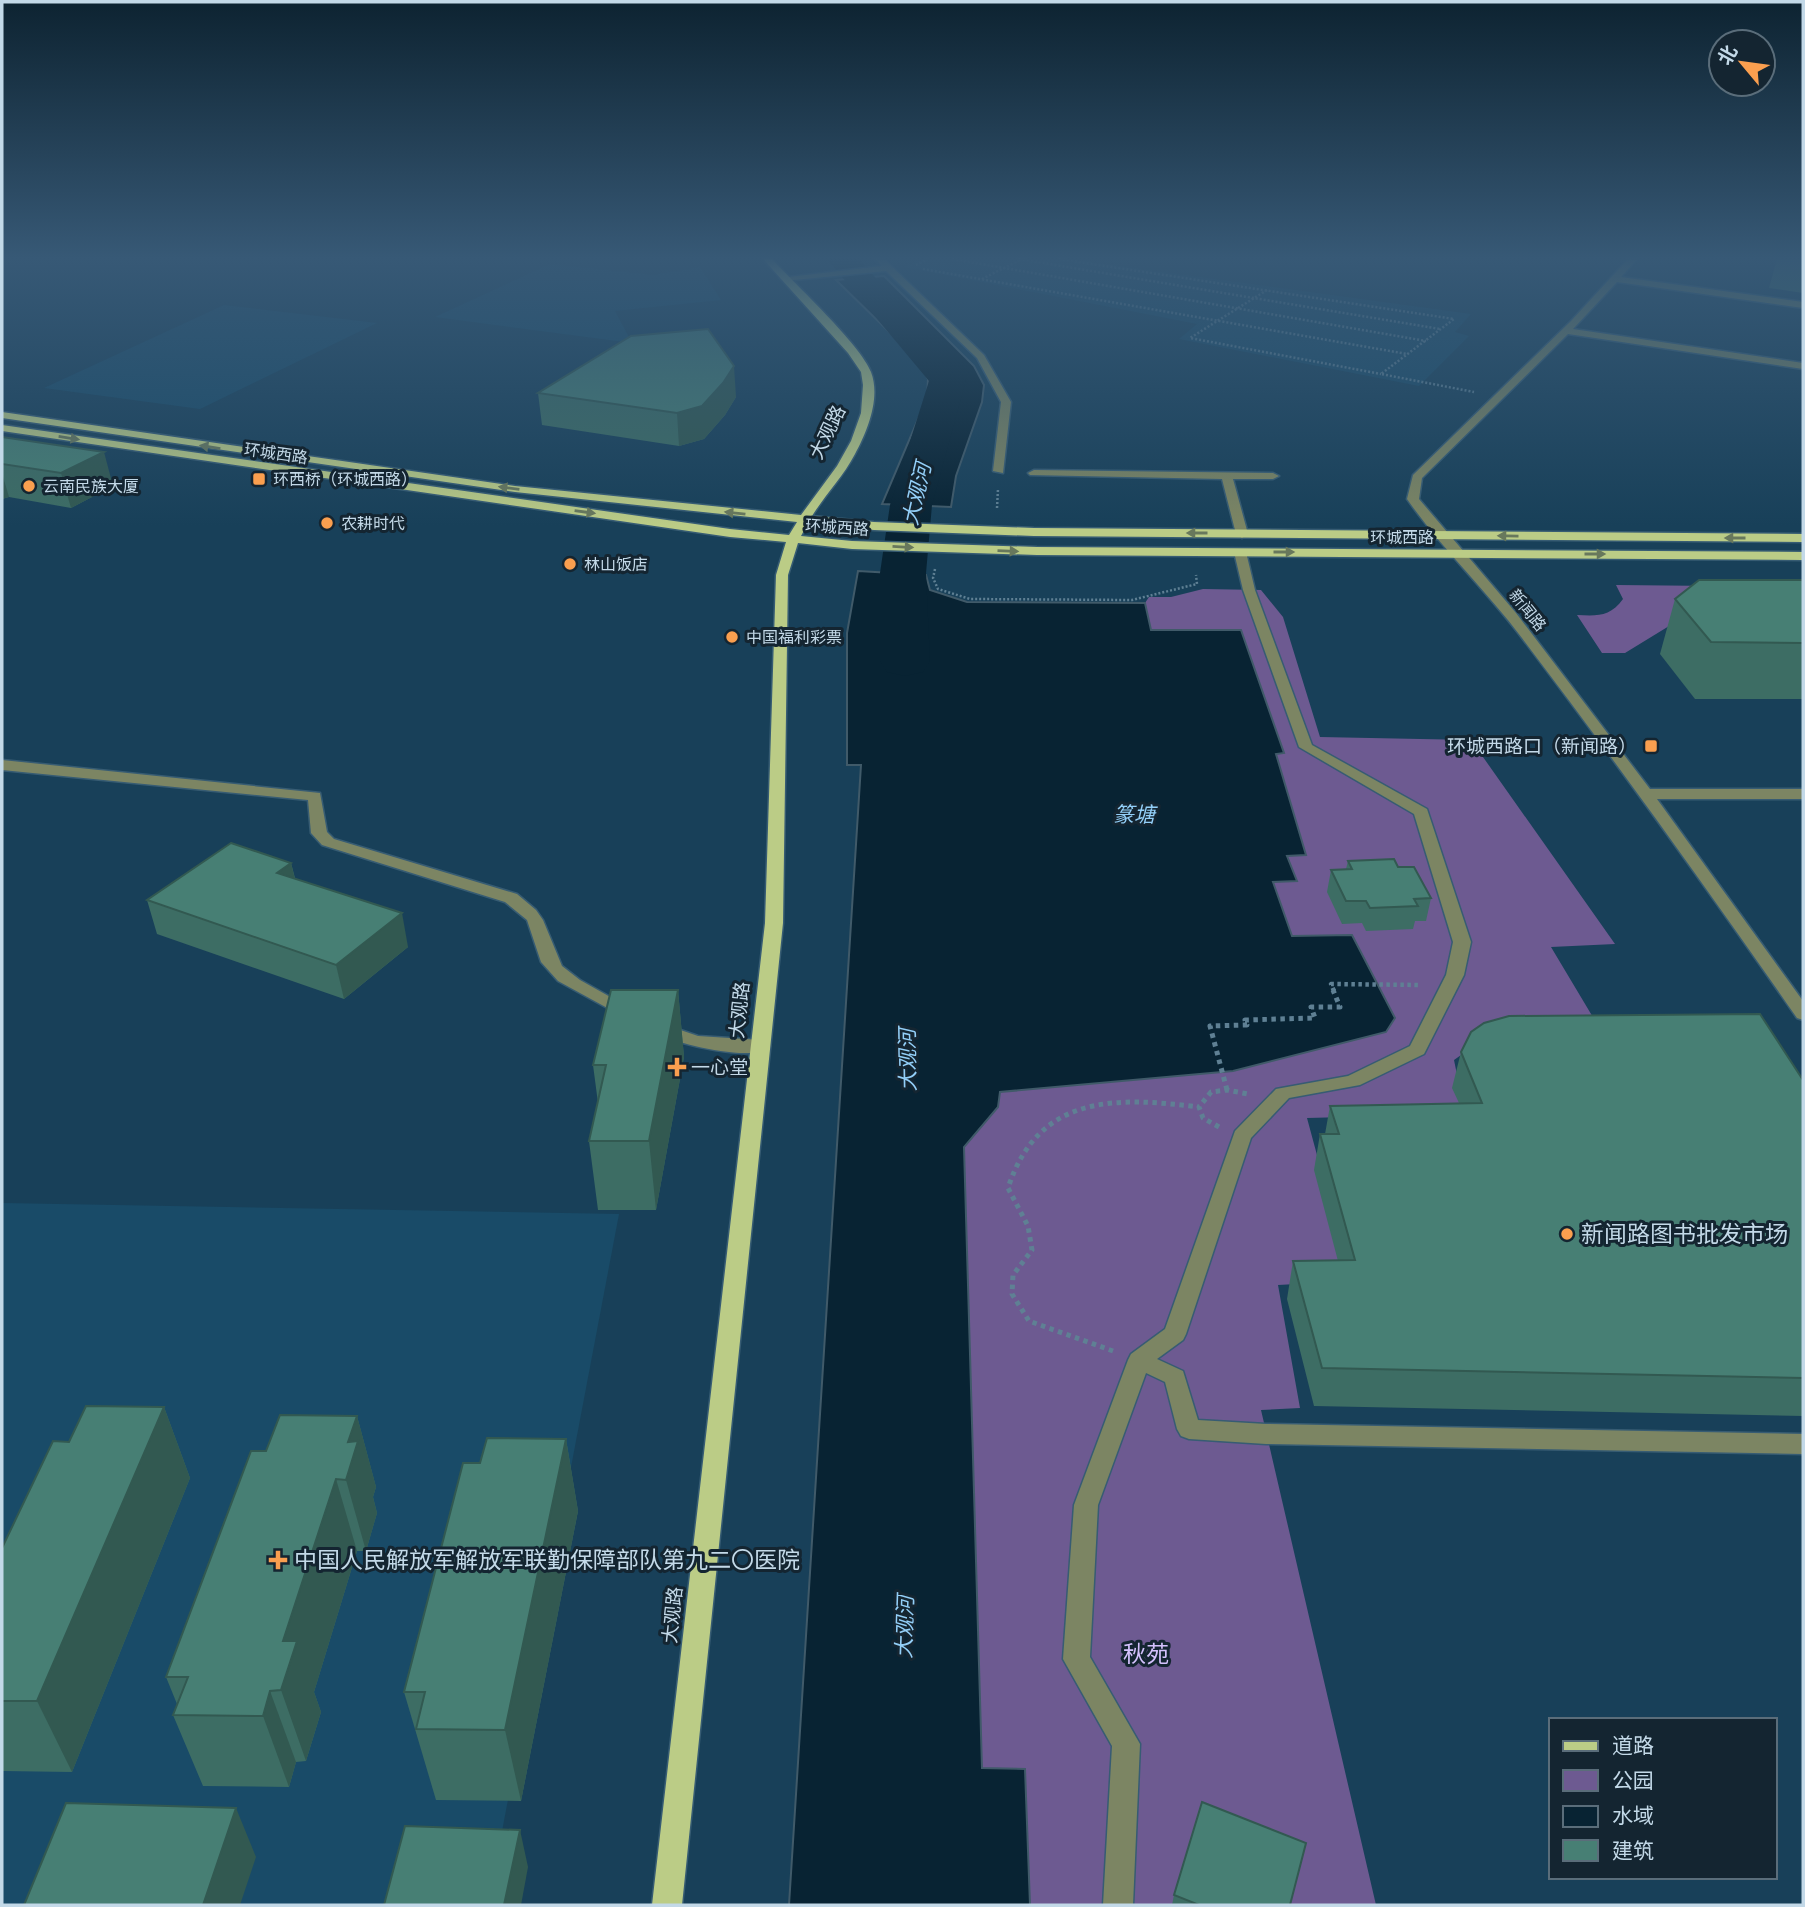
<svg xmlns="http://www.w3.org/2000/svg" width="1805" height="1907" viewBox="0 0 1805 1907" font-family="'Source Sans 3','Noto Sans SC',sans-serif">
<rect width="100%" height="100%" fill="#184059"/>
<g fill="#194b68">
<path d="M923,259H1068L1471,314L1455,332L1469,336L1419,386L1179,339L1197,324L904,267Z"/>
<path d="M550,264L653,275L700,267L721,300L615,311L632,343L435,317Z"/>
<path d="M224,305L377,323L200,409L44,388Z"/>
<path d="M2,1203L619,1214L488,1905H2Z"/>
</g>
<g fill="#6d5a91">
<path d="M1616,585L1717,586L1723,593L1625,653H1602L1577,615C1597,616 1610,617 1623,599Z"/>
<path d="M1203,589L1261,590L1283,617L1320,737L1471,740L1615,944L1551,947L1600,1029L1501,1027L1454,1060L1465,1114L1307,1118L1351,1281L1278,1285L1300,1408L1261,1410L1376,1905H1030L1025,1770L982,1769L964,1147L998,1107L999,1092L1233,1071L1395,1018L1352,935L1292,937L1272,882L1297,881L1287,855L1306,854L1275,754L1283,753L1151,630L1145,603L1149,597H1171Z"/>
</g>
<g fill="#082333" stroke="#405a69" stroke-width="2">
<path d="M884,276L974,366L984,385L982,402L956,476L951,507L882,504L927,398L928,379L916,358L836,280Z"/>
<path d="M858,571L926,575L930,590L967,602L1145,603L1151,630H1241L1284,753L1276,754L1306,855L1287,856L1297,881L1273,882L1292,936L1352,935L1395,1018L1386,1032L1233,1071L1000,1092L998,1107L964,1147L982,1768L1025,1769L1030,1905H789L861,765H847V633Z"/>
</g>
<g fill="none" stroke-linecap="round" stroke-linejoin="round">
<path fill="#082333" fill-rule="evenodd" d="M827,259H859L966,380L932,505L926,573L930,661L923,672L905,676L887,672L880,661V573L890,505L929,381Z"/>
<defs>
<g id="minor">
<path d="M875,259H884L984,355L1011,402L1003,473L993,471L1001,402L977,358L886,271L784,281L780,278L882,266Z"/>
<path d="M1628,259H1637L1621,277L1803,302V308L1617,282L1573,329L1803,363V369L1568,334L1422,478L1419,499L1516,613L1650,789H1803V799H1657L1803,1001V1020L1797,1018C1708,890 1617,763 1522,638C1486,590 1442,549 1407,499L1413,475L1571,321Z"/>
<path d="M1034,470L1273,473L1279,476L1273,479H1233L1248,534L1242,538L1236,534L1222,479L1030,475L1028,473Z"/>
<path d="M1236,549L1246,552L1255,590L1312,745L1427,809L1471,942L1464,975L1424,1054L1360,1085L1289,1098L1251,1138L1186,1334L1183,1340L1157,1359L1183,1371L1198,1420L1266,1424L1803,1434V1454L1266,1444L1189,1439L1181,1436L1177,1429L1165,1382L1146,1373L1098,1505L1090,1657L1140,1744L1133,1905H1103L1112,1746L1063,1659L1074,1505L1128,1360L1131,1354L1165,1329L1235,1131L1276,1089L1348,1076L1410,1046L1446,975L1453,942L1414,814L1299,747L1243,590L1234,552Z"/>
<path d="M2,760L320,793L327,832L334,839L517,894L536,910L543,920L562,966L580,980L637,1012L634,1016H622L558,981L541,962L527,920L505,902L322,845L311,833L308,800L2,770Z"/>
<path d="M663,1024L698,1036L761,1040L770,1046C756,1064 676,1043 656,1034L654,1030L656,1026Z"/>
</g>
<path id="major" d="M763,259H772C794,283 861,345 871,372C881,398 867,432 855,454C843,477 825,495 812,516L874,522L1034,528L1803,534V542L1034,536L874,530L808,523L801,536L852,541L1037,547L1803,552V560L1037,555L852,549L798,543L788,575L783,923L682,1905H652L765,923L776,575L786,542L730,537L2,431V425L730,529L789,535L797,522L515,492L2,418V412L515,486L801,515L837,466L851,441L861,413L863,385L861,372L848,353Z"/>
</defs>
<use href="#minor" stroke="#375c73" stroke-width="3"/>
<use href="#major" stroke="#375c73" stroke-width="3"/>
<g stroke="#5f8094" stroke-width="2.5" stroke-dasharray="2 2" stroke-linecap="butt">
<path d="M952,259L1426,341"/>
<path d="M1019,259L1440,329"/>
<path d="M1059,259L1454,319L1381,374L1474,392"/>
<path d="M916,265L928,259"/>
<path d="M923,269L1407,354"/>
<path d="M982,279L1020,260"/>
<path d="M1267,290L1190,338L1381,374"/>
<path d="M997,508L998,489"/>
<path d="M935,569L933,578L938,589L970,599L1132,600L1197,584L1196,575"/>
</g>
<path stroke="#5f8094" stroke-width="4.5" stroke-dasharray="3.5 3.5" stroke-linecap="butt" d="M1334,991L1331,984L1420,985"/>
<g stroke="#5f8094" stroke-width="5" stroke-dasharray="4.5 4.5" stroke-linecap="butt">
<path d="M1227,1090L1210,1026L1247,1025L1245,1020L1315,1018L1311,1007H1340L1333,990"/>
<path d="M1219,1127L1203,1118L1199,1107L1211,1092L1227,1090L1248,1094"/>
<path d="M1113,1351L1029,1321L1012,1294L1013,1275L1032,1250L1028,1226L1008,1188C1039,1093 1117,1097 1199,1107"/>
</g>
<use href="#minor" fill="#7c8563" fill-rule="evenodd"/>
<use href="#major" fill="#bbcc86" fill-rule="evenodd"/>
</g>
<g fill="#3d6d64">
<path d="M1777,259H1803V293L1769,288Z"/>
<path d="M538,393L736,397L725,415L704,439L679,446L542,425Z"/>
<path d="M2,437L113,486L71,508L9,497L2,499Z"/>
<path d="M1803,581V699H1695L1660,654L1675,599Z"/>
<path d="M1348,861L1398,867L1431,898L1426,921H1415L1413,929L1366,931L1362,923L1342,924L1327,892L1331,870L1346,869Z"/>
<path d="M291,863L295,878L408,947L344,999L157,934L147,900Z"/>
<path d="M678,990L684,1057L656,1210H598L589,1141L598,1103L593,1065Z"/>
<path d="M1461,1052L1803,1080V1416L1314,1406L1287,1299L1293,1261H1338L1314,1170L1320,1134H1325L1330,1106L1459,1103L1452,1088Z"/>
<path d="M164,1407L190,1478L72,1772L2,1771V1548L69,1442Z"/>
<path d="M357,1416L376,1487L373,1497L377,1513L366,1551H357L314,1692L321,1712L306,1761L296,1762L289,1787L203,1786L173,1715L177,1704L166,1677L266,1451Z"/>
<path d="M566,1439L578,1511L521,1801L436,1800L404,1692L480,1463Z"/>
<path d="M1174,1895L1290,1905H1172Z"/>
</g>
<g fill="#325951">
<path d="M734,366L736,397L725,415L704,439L679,446L677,413Z"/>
<path d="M104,452L113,486L71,508L61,473Z"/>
<path d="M2,473L9,497L2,499Z"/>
<path d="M291,863L299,896L277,873Z"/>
<path d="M402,913L408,947L344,999L336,965Z"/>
<path d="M678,990L684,1057L656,1210L649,1141Z"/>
<path d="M164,1407L190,1478L72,1772L37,1701Z"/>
<path d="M357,1416L376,1487L373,1497L377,1513L366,1551L346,1480L348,1442Z"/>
<path d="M566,1439L578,1511L521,1801L505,1730Z"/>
<path d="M336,1479L357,1551L314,1692L321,1712L306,1761L281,1690L283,1641Z"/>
<path d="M270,1691L296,1762L289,1787L263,1716Z"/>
<path d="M236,1808L256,1857L240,1905H203Z"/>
<path d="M520,1830L528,1867L521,1905H504Z"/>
</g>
<g fill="#477f74" stroke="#325951" stroke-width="2">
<path d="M708,329L734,366L723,383L702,406L677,413L538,393L631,336Z"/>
<path d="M2,437L104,452L61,473L2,464Z"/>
<path d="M1699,580H1802L1803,581V643L1711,642L1675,599Z"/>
<path d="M231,843L291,863L277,873L402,913L336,965L147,900Z"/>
<path d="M1394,859L1398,867H1414L1431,898L1414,899L1418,906L1370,908L1366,901H1346L1331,870L1352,869L1348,861Z"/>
<path d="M611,990H678L649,1141H589L606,1065H593Z"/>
<path d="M1760,1014L1803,1080V1378L1322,1368L1293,1261L1355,1260L1320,1134H1339L1330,1106L1482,1103L1461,1052L1471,1032L1484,1023L1509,1016Z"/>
<path d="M86,1406L164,1407L37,1701H2V1548L53,1441L69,1442Z"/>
<path d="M280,1415L357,1416L348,1442L358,1441L346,1480L336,1479L283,1641H297L281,1690L270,1691L263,1716L173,1715L188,1677H166L251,1451H266Z"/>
<path d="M487,1438L566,1439L505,1730L416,1729L425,1692H404L463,1463H480Z"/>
<path d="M1202,1802L1306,1843L1290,1905H1199L1174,1895Z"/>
<path d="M66,1803L236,1808L203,1905H24Z"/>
<path d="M405,1826L520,1830L504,1905H384Z"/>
</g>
<defs><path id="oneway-solid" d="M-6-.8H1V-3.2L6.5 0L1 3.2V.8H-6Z" transform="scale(1.75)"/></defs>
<g fill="#68785c">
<use href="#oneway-solid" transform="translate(69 438) rotate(9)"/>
<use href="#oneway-solid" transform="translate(210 447) rotate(-171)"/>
<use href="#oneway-solid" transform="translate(509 488) rotate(-173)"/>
<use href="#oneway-solid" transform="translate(585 512) rotate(8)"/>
<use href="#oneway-solid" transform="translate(735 513) rotate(-174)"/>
<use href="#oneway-solid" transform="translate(1197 533) rotate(-180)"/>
<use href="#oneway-solid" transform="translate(1508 536) rotate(-179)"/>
<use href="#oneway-solid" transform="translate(1735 538) rotate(-180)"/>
<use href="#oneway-solid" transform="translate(903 547) rotate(3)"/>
<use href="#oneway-solid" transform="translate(1008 551) rotate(2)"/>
<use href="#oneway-solid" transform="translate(1284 552)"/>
<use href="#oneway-solid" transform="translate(1595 554)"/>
</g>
<linearGradient id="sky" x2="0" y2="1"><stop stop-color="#0d2331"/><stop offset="0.49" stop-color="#375976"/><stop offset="1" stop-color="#375976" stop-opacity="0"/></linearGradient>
<rect width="1805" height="526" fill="url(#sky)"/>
<g fill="#fa9f4f" stroke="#142531" stroke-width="2.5">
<rect x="252" y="472" width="14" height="14" rx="3.5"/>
<circle cx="29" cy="486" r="7"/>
<circle cx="327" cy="523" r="7"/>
<circle cx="570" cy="564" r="7"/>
<circle cx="732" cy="637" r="7"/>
<rect x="1644" y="739" width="14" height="14" rx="3.5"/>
<path d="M673.5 1056.5h7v7h7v7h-7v7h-7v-7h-7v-7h7z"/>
<circle cx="1567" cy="1234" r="7"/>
<path d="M274.5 1549.5h7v7h7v7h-7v7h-7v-7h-7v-7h7z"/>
</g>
<g text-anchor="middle" stroke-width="6" stroke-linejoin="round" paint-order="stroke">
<g font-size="16" fill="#c3d9e8" stroke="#142531">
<text transform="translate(276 453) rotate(8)" y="6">环城西路</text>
<text transform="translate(837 527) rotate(4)" y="6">环城西路</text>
<text x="1402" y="543">环城西路</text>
<text transform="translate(1528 610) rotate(51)" y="6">新闻路</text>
</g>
<g font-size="16" fill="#c3d9e8" stroke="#142531" text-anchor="start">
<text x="273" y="485">环西桥（环城西路）</text>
<text x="43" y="492">云南民族大厦</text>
<text x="341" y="529">农耕时代</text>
<text x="584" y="570">林山饭店</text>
<text x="746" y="643">中国福利彩票</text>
</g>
<g font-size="19" fill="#c3d9e8" stroke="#142531">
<text transform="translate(827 432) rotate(-64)" y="7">大观路</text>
<text transform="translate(739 1010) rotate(-84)" y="7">大观路</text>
<text transform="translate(672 1615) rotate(-84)" y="7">大观路</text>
</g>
<g font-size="19" fill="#c3d9e8" stroke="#142531" text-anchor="end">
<text x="1637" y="753">环城西路口（新闻路）</text>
<text x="691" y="1074" text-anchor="start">一心堂</text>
</g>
<g font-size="21" font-style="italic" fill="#93cff8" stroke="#142531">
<text transform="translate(917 494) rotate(-77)" y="7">大观河</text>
<text x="1134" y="822">篆塘</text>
<text transform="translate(908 1060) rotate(-91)" y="7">大观河</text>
<text transform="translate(905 1627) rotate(-88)" y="7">大观河</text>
</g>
<g font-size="23" fill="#c3d9e8" stroke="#142531" text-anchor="start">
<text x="1581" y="1242">新闻路图书批发市场</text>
<text x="294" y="1568">中国人民解放军解放军联勤保障部队第九二〇医院</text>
</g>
<g font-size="23" fill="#d4c1fd" stroke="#142531">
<text x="1146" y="1662">秋苑</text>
</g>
</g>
<rect width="1805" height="1907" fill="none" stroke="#c3d9e8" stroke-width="7"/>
<rect x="1549" y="1718" width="228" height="161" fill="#142531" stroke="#5a6d7a" stroke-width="2"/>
<rect x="1563" y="1741" width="35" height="10" fill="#bbcc86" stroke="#5a6d7a" stroke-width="2"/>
<text x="1612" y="1753" font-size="21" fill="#c3d9e8">道路</text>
<rect x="1563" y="1770" width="35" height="21" fill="#6d5a91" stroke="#5a6d7a" stroke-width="2"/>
<text x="1612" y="1788" font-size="21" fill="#c3d9e8">公园</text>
<rect x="1563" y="1806" width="35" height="21" fill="#082333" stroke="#5a6d7a" stroke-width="2"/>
<text x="1612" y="1823" font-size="21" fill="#c3d9e8">水域</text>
<rect x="1563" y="1840" width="35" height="21" fill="#477f74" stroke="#5a6d7a" stroke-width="2"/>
<text x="1612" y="1858" font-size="21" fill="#c3d9e8">建筑</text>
<g transform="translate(1742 63) rotate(299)"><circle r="33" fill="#142531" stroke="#5a6d7a" stroke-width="2"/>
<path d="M0-5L12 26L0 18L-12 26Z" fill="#fa9f4f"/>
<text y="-10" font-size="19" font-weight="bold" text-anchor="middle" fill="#c3d9e8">北</text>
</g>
</svg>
